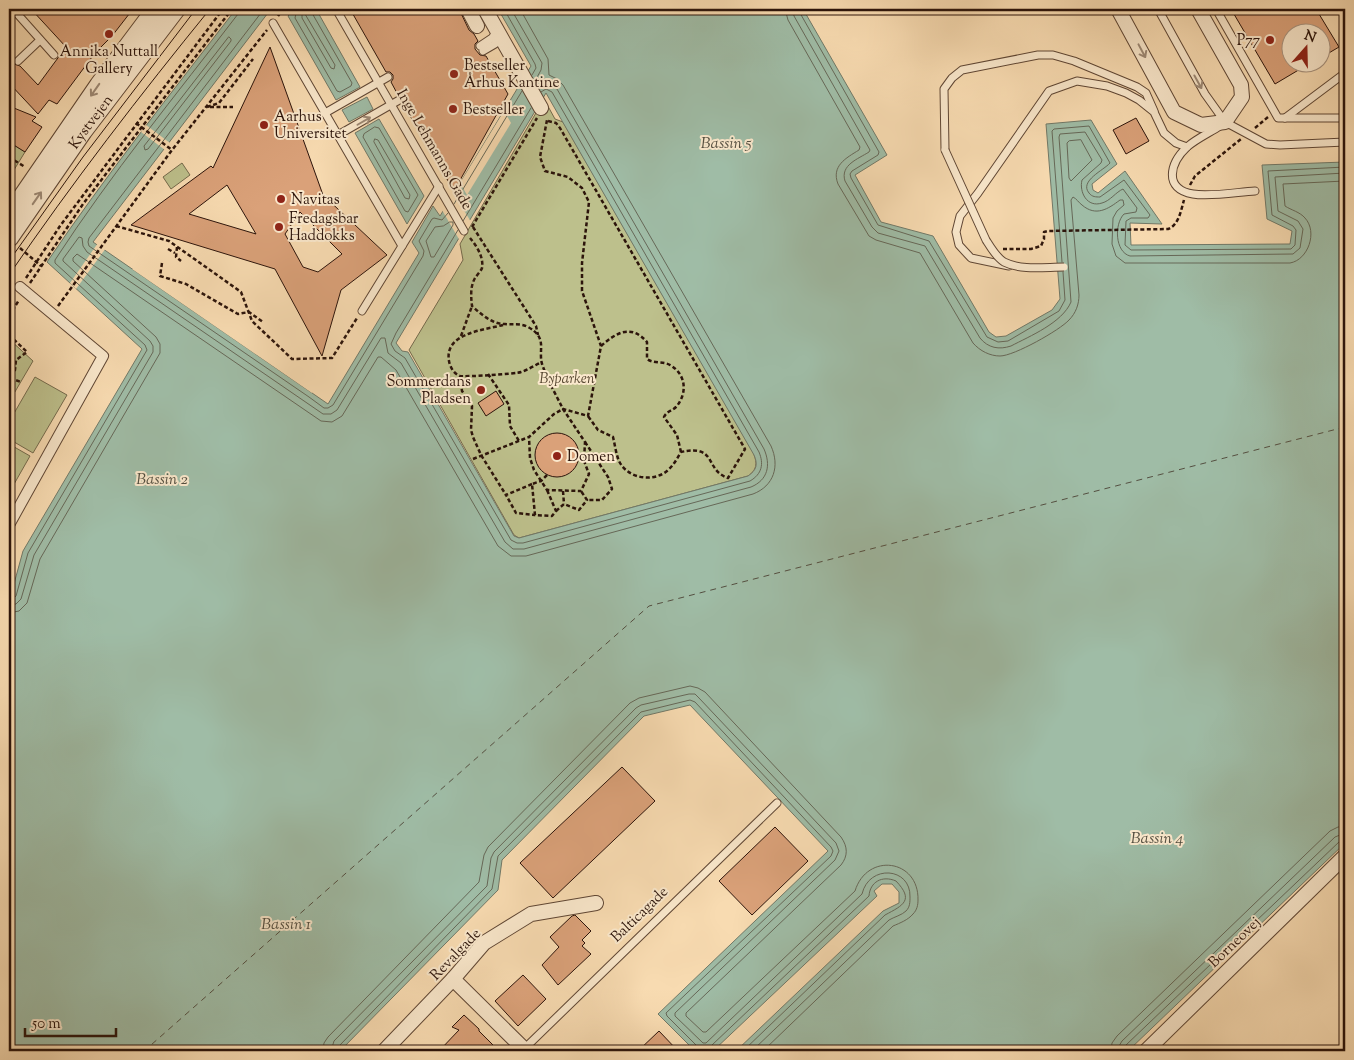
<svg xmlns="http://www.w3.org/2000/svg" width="1354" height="1060" viewBox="0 0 1354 1060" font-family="'Sorts Mill Goudy',serif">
<rect width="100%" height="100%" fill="#f8dbb1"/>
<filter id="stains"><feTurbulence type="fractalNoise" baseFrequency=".004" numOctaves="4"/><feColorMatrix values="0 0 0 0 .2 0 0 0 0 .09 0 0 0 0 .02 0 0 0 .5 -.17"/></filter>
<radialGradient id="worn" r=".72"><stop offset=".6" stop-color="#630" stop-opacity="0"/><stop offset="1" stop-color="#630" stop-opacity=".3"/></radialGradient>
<g fill="#bdc08c" stroke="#746a4c">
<path d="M544,99L555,119L563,122L753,452C757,462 758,469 748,476L519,538L514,535L409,350L463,260L460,244Z"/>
<path d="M9,142L25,152L9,178Z"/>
<path d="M182,163L190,175L171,189L163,177Z"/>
<path d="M9,339L33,361L9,402Z"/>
<path d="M35,377L67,395L33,453L9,439V422Z"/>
<path d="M9,444L30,456L9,493Z"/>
</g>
<g fill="#9fbca6" stroke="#717968" fill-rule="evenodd">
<path d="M236,9H271L93,242L328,404L419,253L412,242L433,206L440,216L531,66L498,9H803L887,155L855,175L881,222L933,236L989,332L996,337L1006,336L1052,310L1060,299L1046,124L1091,120L1117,164L1092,184L1093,190L1098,193L1125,171L1162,224L1130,223L1131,245L1290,244L1292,231L1267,219L1262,165L1345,162V843L1128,1051H736L883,911L899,903V892L892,884H882L874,891L877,896L713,1051H695L658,1014L828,851L690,705L644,716L502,860L498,890L340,1051H9V602L23,551L142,349L47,262C106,175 172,92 236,9ZM546,93L754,455C758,464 757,470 748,476L519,538L514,536L408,352L402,351L396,343Z"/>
<path d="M294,9H316L360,87L336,100L288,16Z"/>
<path d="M367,97L373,109L349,122L342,110Z"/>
<path d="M379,119L424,196L407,224L355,133Z"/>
</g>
<g fill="#f8dbb1">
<path d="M504,111L511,123L467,195L460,183Z"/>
<path d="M146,125L170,143L165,150L141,132Z"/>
<path d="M453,192L471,222L460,241L442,210Z"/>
<path d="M98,243L106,248L76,289L70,283Z"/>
<path d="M132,269H137L312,390V393Z"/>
</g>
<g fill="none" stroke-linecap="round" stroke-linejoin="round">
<g stroke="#666858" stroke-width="1">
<path d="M264,9L89,238L88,242L89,246L309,397L324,408H328L333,405L423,256L424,251L419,241L432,219L434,218L442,220L448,213"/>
<path d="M297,9L295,18L337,91L340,92L351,86L352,83L312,13V9"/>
<path d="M504,9L535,64L536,68L532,75"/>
<path d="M511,9L542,63L541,70L535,81"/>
<path d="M785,9L788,20L860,147L859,150C846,158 831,166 838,184L869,236L876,240L920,253L973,343C980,351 990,356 1000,356C1014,356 1060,330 1069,320C1076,313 1079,304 1079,295L1071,200L1073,197C1077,199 1078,202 1082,205C1096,217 1108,209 1120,200H1123L1124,205L1117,211L1113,218L1112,244L1116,256L1125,263H1290C1308,260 1318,232 1305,218C1300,212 1291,210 1285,206L1283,184L1345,181"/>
<path d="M793,9L794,16L870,150L869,152C858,159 840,165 845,181L872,227L878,233L925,246L980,338C988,348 999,350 1011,346C1030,336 1062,323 1071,302L1059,137L1060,134L1085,132L1102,160L1101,163L1082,180C1079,192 1087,208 1102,203C1110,201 1116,192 1123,189L1137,208L1136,212L1124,214C1114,224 1115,252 1130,256L1293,254L1300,248L1303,229L1298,221L1278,211L1275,177L1345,173"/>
<path d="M799,9L800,13L879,152L878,155L852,171L850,174L851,178L878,225L929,241L987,337L998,342L1008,341L1059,311L1065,300L1063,272"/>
<path d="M305,14L335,65L334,69L331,68L302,18V15Z"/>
<path d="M229,37L231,39V41L148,149L145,150L144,146L155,132Z"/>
<path d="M375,127L379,128L418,195L408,212L405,211L363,137L364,134Z"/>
<path d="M375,139L378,140L410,195L409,199L405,198L374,142Z"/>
<path d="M1081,140L1092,160L1071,181L1069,178L1067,143L1069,141Z"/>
<path d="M454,204L522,91"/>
<path d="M463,221L531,108"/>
<path d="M450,222H453V225L434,257H431L426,241L435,227L443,226Z"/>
<path d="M458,230L396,333L391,344L395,351L405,358L511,540L517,543H523L750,481C762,474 764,464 759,452L552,92L546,89L541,92"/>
<path d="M1062,262L1052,131L1054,129L1089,126L1110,163C1104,170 1079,181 1089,193C1092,197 1096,197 1100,197L1124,180L1150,215L1148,218H1131L1126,221L1125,245L1131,250L1291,249L1295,245L1296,230L1293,226L1272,215L1268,171L1345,167"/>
<path d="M9,599H13L16,596L28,553L147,350L145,345L55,263V260C111,174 176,95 238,14L239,9"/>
<path d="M9,606L16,604L21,599L34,555L153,352V346L150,341L63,261V259L79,237L82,238L83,246L87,252L323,414H331L337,410L381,338H385L388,353L401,363L505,542L513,549H524L751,487C768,480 771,465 764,449L557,89L547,83L538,86"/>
<path d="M9,613L19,611L27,603L40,559L160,353V344L156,337L73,261V258L77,254L321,421L332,422L342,416L378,357H381L396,370L498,546L511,556H526L753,494C774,486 780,466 771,446L563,85L557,79L549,75L548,59L520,9"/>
<path d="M323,1051L324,1043L328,1037L479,882L484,855L488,847L630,703L639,698L690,686L698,688L705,692L841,837C848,847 848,856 841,865L686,1013V1016L703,1032H706L855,891C867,852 919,859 918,900C918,905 917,910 913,914C908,920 900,923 893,926L763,1051"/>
<path d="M331,1051L334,1041L487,886L491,858L494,852L636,708L641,705L689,694H695L699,698L836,843L839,851L835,860L675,1013V1016L703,1043H706L862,894C869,864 911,867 910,897C910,902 910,907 906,911C902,915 894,917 889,920L752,1051"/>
<path d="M337,1051L339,1046L492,889L498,856L641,712L690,700L695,702L831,847L833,851L831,856L666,1013L667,1016L697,1046L699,1051"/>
<path d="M710,1051L712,1045L869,896C870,882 882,875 896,881C914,900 904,905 885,915L743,1051"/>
<path d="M1111,1051L1112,1043L1117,1036L1330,831L1338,827L1345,826"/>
<path d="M1118,1051L1119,1046L1122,1041L1335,837L1345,833"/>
<path d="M1125,1051L1126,1045L1340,841L1345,840"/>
</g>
<path stroke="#544f41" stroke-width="1" stroke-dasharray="6 5" stroke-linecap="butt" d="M131,1051L151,1045L649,606L1345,427"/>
</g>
<g fill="#daa179" stroke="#2c140b" fill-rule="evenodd">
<path d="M31,9H74L80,15L86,9H133L112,36L95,53L57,104L49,100L38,114L9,83V55L13,59L14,64L20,66L38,85L66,47Z"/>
<path d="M350,9H459L469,30L474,34L478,41L475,44V49L480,55L486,56L508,94L454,191L403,104L406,101V97L403,94L398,95L391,82L393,79V75L390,72H386Z"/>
<path d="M1231,9H1316L1339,47L1322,57V32H1292V62H1312L1275,84Z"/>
<path d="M270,47L323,195L387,255L341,290L322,356L275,269L131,225L211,166L213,168ZM227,185L256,234L189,214ZM300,212L342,254L318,272L303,267L285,234Z"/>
<path d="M9,106L36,117L32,121L42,127L25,152L9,142Z"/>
<path d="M1136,118L1149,141L1126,154L1113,130Z"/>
<path d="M496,391L504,404L486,416L478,403Z"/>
<circle cx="557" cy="455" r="22"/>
<path d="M622,767L655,801L553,898L520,863Z"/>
<path d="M775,827L808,861L752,915L719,881Z"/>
<path d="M575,915L591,931L582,940L585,943L582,946L591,954L558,985L542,965L559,947L550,937L572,916Z"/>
<path d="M523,975L546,999L518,1026L495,1001Z"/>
<path d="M464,1015L479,1029V1031L499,1051H439L459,1030L452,1027Z"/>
<path d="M659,1031L678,1051H638Z"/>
</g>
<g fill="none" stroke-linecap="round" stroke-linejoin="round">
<defs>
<g id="service">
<path d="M13,9L54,55"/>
<path d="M336,9L464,231"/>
<path d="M1158,9L1205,94L1225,122L1266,144L1280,145L1345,142"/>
<path d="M1216,9L1278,118H1345"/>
<path d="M273,23L402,246"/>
<path d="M480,46L492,38L497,31"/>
<path d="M483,51L495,44L498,34"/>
<path d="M18,61L40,40"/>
<path d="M325,113L388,77"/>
<path d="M1285,118L1341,76L1345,79"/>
<path d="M1220,126C1209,133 1196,139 1187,147C1170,163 1163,189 1193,194C1210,197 1238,192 1255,191"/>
<path d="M338,135L401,99"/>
<path d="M945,150L944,89L952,78L962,70L1038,55H1053L1074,61L1137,87L1146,93L1154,111"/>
<path d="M1009,266L971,258L959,245L956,232L960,216L978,193L1049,91L1077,81L1107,86L1126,93L1139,100L1154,112L1164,133L1176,143L1187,147"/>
<path d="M362,311L439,186"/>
<path d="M524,1049L777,803"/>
</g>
<path id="pedestrian" d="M9,525L103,356L20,287"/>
<g id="minor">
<path d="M468,9L477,26"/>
<path d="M485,9L541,108"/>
<path d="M1118,9L1174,112L1201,125L1225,122L1242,97L1241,85L1198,9"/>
<path d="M453,979L524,1049L523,1051"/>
<path d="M384,1051L453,979L484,943L531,914L596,903"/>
<path d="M1146,1051L1345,856"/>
</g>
<g id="tertiary">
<path d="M9,216L99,85L156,9"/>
<path id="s1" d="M9,238L83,131L176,9"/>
</g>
</defs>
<use href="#service" stroke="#5f4634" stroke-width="9"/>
<use href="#pedestrian" stroke="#5f4634" stroke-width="12"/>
<use href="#minor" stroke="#5f4634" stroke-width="16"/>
<use href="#tertiary" stroke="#5f4634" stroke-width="20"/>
<g stroke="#2c140b" stroke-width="2.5" stroke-dasharray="4 2.5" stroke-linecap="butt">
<path d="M278,16L283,9"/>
<path d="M207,107L219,103L253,59"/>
<path d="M210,107H233"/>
<path d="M548,121L556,123L560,128L745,449L728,478C704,470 718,444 681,452C677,459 673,466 667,471C652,483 627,478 619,461C616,454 615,445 613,437L598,430L588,416"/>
<path d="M136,123L172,150"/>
<path d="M1255,128L1268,117"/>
<path d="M9,157L25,167"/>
<path d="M1190,185L1195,176L1241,139"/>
<path d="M116,226L169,241L241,292L252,321L292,359L332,358L357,318"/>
<path d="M472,227L537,118"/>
<path d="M473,227L536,326L538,335"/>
<path d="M470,238C476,245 484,257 482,268C481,271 477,275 475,278C470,287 471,297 472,306C482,315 492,324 505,324C513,325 521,323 528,327C548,338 538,349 542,364C547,379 556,395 563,409L588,416L601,346L582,291V263L589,202L582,188L568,177L545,171L540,157L547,120"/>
<path d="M177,247L176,257L181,261"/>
<path d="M20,248L41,266"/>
<path d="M168,249L175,253"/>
<path d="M1003,249H1031L1041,246L1044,239V232L1048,231L1168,229C1179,225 1181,210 1184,200"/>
<path d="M162,263L160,276L186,284L238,314L249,312L263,322"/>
<path d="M26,278L60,226L223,9"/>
<path d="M30,283L83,204L232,9"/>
<path d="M9,303L14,295"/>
<path d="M58,306L172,150L267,30"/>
<path d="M9,316L19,300"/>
<path d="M503,325C484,330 444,333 449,361C450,367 454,374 460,376C465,377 516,374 521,372C528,370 535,365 542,362"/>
<path d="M9,335L27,352L16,360L15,370L10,378"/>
<path d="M461,336L472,306"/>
<path d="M601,346C617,332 631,324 647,342V359C654,364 663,361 670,365C686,374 688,393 676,407C672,411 667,411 664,417L677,435L681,452"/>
<path d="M488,374L509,405L510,426L519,441"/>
<path d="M460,376L462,391L472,406L471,430L473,437L481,455L506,495"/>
<path d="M10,378L21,382"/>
<path d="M9,398L11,399"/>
<path d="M585,442L608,477L612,489L602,500H587"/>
<path d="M473,459L529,437L554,414L563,409L585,442L584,461L589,474L581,491L547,490L534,470L530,458L529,437"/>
<path d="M547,475L541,481L532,484L535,515L552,516L556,511L547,490"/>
<path d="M532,484L506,495L516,513L535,515"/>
<path d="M563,491L564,504"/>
<path d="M556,511L564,504L579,510L587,500L581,491"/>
</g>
<use href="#service" stroke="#fae8cc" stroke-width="7"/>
<use href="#pedestrian" stroke="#fae8cc" stroke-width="10"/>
<use href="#minor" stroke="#fae8cc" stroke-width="14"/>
<use href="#tertiary" stroke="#fae8cc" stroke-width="18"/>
<g stroke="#2c140b" stroke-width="1">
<path d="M9,261L83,157L196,9"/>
<path d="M9,275C72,183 140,95 210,9"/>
</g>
<defs>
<path id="service-bridge" d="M945,150L986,240C991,248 996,257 1004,262C1022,271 1045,267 1064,267"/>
</defs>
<use href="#service-bridge" stroke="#5f4634" stroke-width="9" stroke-linecap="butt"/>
<use href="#service-bridge" stroke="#fae8cc" stroke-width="7"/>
</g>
<defs><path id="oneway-shaft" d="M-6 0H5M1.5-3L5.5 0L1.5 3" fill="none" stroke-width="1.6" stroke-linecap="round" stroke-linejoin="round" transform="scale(1.25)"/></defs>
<g stroke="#9d8975">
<use href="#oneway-shaft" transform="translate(1142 51) rotate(62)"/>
<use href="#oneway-shaft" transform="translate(1198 82) rotate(61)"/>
<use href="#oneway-shaft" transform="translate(95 90) rotate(125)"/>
<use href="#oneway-shaft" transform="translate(364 121) rotate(-30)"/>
<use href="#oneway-shaft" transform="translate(37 198) rotate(-55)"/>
</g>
<g fill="#8f2418" stroke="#fae8cc" stroke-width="2">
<circle cx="109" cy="34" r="5"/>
<circle cx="1270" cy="40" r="5"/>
<circle cx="454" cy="74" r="5"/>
<circle cx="453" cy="109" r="5"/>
<circle cx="264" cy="125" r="5"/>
<circle cx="281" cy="199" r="5"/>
<circle cx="279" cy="227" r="5"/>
<circle cx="481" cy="390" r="5"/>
<circle cx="557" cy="456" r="5"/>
</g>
<g text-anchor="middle" stroke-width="4" stroke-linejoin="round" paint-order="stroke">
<g font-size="15" fill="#2c140b" stroke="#fae8cc" text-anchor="start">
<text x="1260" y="45" text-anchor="end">P77</text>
<text x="109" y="56" text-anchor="middle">Annika Nuttall<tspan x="109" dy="17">Gallery</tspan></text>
<text x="464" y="70">Bestseller<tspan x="464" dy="17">Århus Kantine</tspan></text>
<text x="463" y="114">Bestseller</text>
<text x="274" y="121">Aarhus<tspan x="274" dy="17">Universitet</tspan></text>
<text x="291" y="204">Navitas</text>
<text x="289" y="223">Fredagsbar<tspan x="289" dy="17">Haddokks</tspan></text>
<text x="471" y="386" text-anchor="end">Sommerdans<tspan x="471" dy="17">Pladsen</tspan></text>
<text x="567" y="461">Domen</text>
</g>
<g font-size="15" fill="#2c140b" stroke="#fae8cc">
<text dy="5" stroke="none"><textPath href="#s1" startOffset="142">Kystvejen</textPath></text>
<text transform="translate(435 149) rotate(60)" y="5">Inge Lehmanns Gade</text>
<text transform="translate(639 914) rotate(-44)" y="5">Balticagade</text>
<text transform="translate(1234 942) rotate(-44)" y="5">Borneovej</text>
<text transform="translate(455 954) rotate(-46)" y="5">Revalgade</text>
</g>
<g font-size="15" font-style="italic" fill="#584832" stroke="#fae8cc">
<text x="567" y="383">Byparken</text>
</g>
<g font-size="16" font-style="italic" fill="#544f41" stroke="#fae8cc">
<text x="726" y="148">Bassin 5</text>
<text x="162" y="484">Bassin 2</text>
<text x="1157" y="843">Bassin 4</text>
<text x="286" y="929">Bassin 1</text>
</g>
</g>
<rect width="1354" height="1060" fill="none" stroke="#f8dbb1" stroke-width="30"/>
<rect x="10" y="10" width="1334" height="1040" fill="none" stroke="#2c140b" stroke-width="2.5"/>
<rect x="15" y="15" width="1324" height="1030" fill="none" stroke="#2c140b"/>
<g transform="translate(1306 48) rotate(20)"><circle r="24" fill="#fae8cc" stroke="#a8937f"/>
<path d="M0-4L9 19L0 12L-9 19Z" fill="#8f2418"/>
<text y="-8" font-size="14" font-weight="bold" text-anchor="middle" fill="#2c140b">N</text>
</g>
<path d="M25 1028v8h91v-8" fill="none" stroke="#2c140b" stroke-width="2.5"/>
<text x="32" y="1028" font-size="15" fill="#2c140b" stroke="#fae8cc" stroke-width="4" paint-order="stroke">50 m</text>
<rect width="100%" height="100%" filter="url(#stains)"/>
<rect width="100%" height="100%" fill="url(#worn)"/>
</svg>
